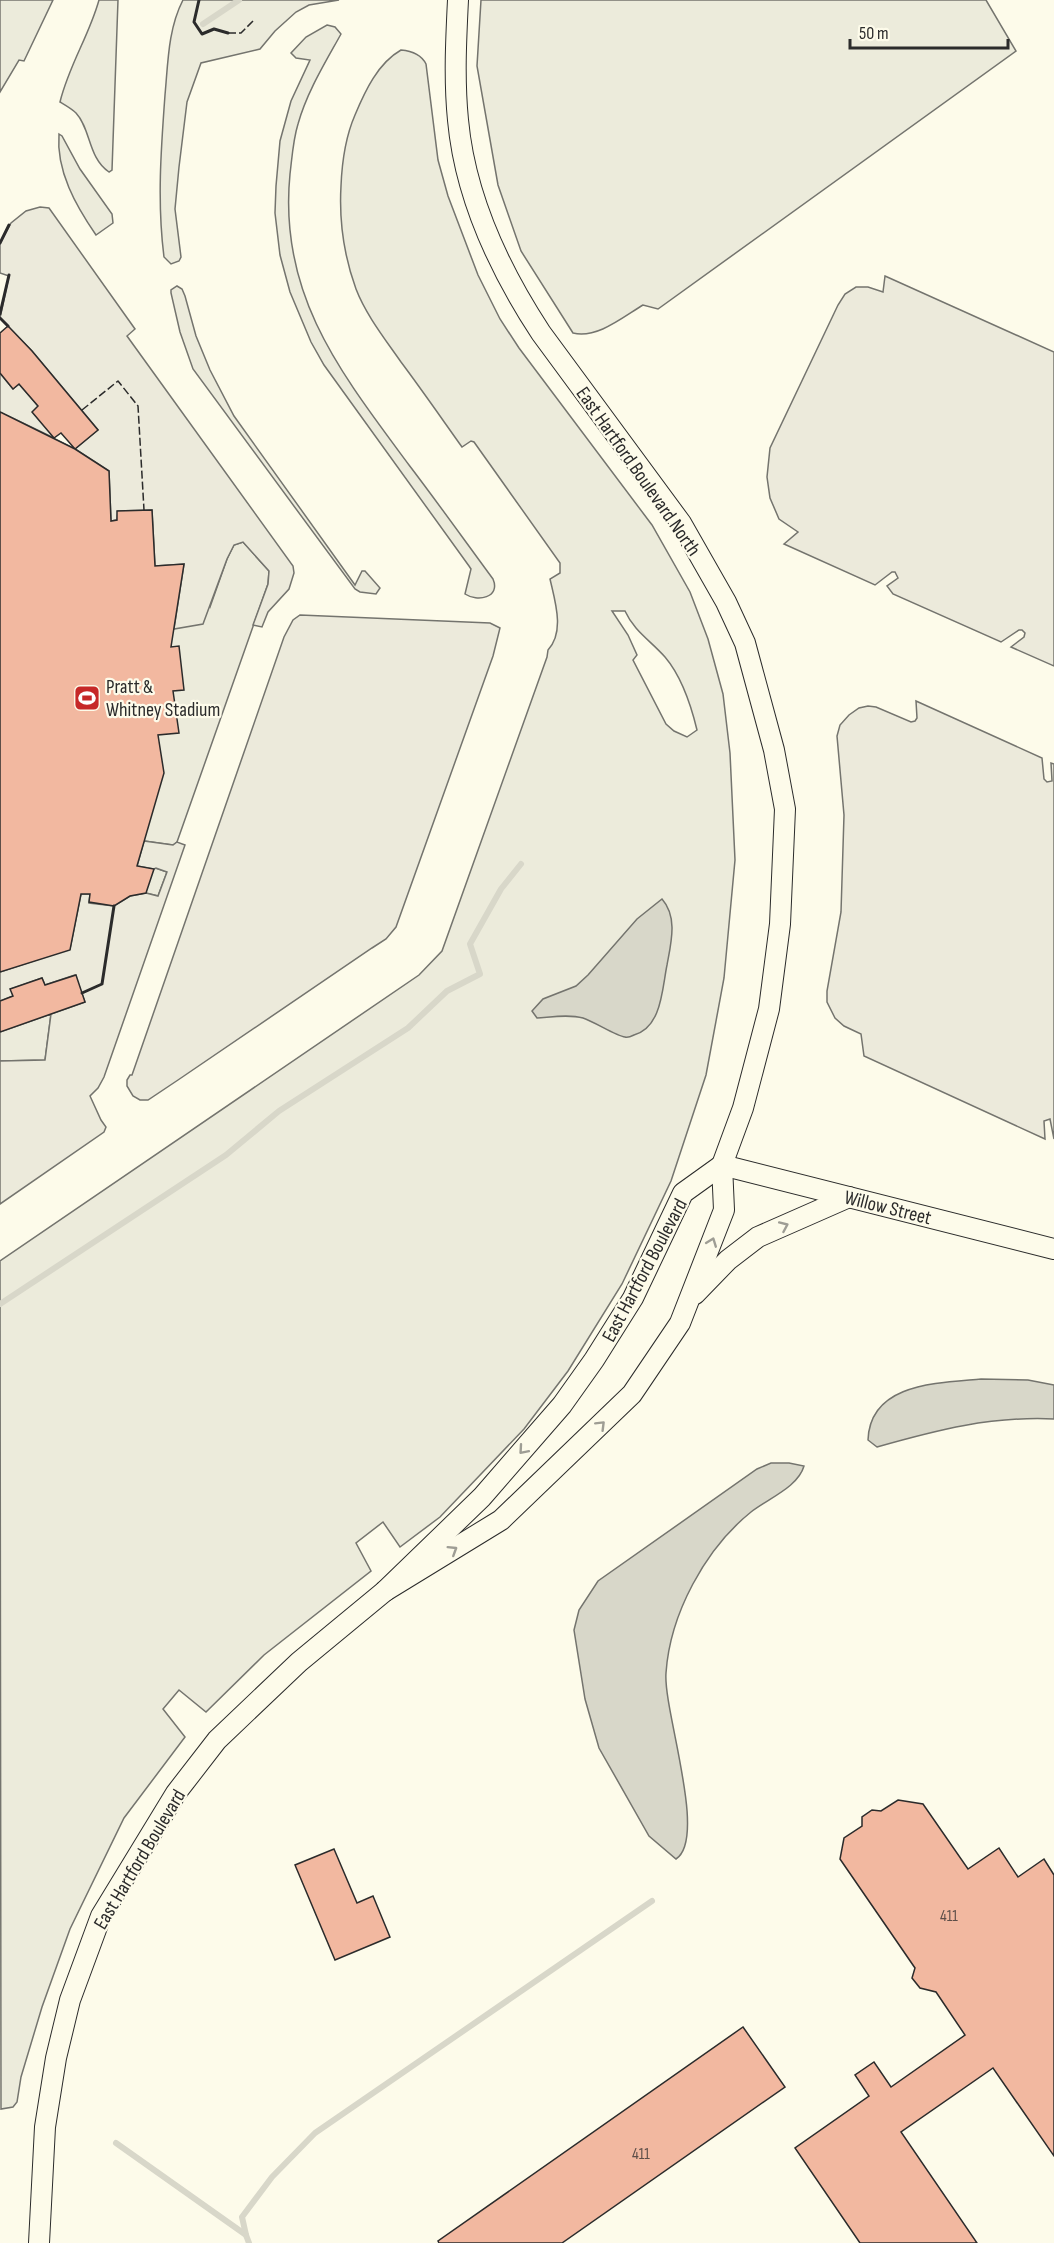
<svg xmlns="http://www.w3.org/2000/svg" width="1054" height="2243" viewBox="0 0 1054 2243" font-family="'Sofia Sans Condensed',sans-serif">
<rect width="100%" height="100%" fill="#fdfbea"/>
<g fill="#ecebdb" stroke="#74746e" stroke-width="1.5" fill-rule="evenodd">
<path d="M0,0H53L24,61L19,60L0,92Z"/>
<path d="M99,0H118L112,170L109,172C88,158 91,129 76,113C72,109 65,105 60,102C69,65 89,36 99,0Z"/>
<path d="M183,0H339L309,5L296,12L275,31L260,49L201,63L187,102L179,167L175,209L181,257L179,261L171,264L164,257C157,203 161,149 165,95C168,63 168,29 183,0Z"/>
<path d="M481,0H986L1016,51L658,309L643,305C623,317 597,339 573,333L521,251L498,185L477,66Z"/>
<path d="M327,25L335,27L341,34C325,63 307,92 298,124C293,140 292,158 290,174C278,295 341,373 409,465C438,503 465,541 493,579C501,598 477,602 465,594L471,569L469,566L324,365L311,342L290,292L280,255L275,213L276,186L280,141L291,101L310,60L296,58L291,53L306,37Z"/>
<path d="M401,50C412,51 421,54 426,64L438,160L448,196L478,275L500,319L519,348L652,525L690,592L708,639L723,694L730,753L735,860L724,978L706,1075L671,1181L622,1284L568,1371L524,1429L440,1517L400,1547L383,1522L356,1543L371,1571L264,1655L206,1712L179,1690L163,1709L185,1737L124,1818L70,1929L42,2007L21,2077L17,2102L13,2107L1,2109L0,1261L419,975L442,951L547,657L548,650C565,632 555,601 550,579L560,573V563L474,442L471,441L462,447C442,419 422,390 401,362C385,339 366,315 356,289C344,256 339,221 341,186C342,161 345,138 355,115C365,91 378,63 401,50ZM612,611H625C634,631 651,641 665,657C682,677 691,705 697,730L687,737L674,731L666,724L633,660L637,655L628,635Z"/>
<path d="M59,134L62,136L80,169L112,214L113,223L96,235C76,206 56,171 59,134Z"/>
<path d="M177,286L182,289L185,296L196,336L210,370L234,416L355,585L362,571H365L380,588L376,594L360,592L355,589L193,369L180,332L171,293V290Z"/>
<path d="M0,412L75,449L109,471L117,511L152,510L210,607L227,559L234,545L243,542L269,571L268,584L177,842L173,845L144,841L155,868L167,872L158,896L146,893L114,906L89,902L70,950L0,972Z"/>
<path d="M51,1014L45,1060L0,1061V1032Z"/>
</g>
<g fill="#eceadb" stroke="#74746e" stroke-width="1.5">
<path d="M40,207L49,208L135,329L127,336L293,566L294,573L289,589L268,612L262,627L253,625L268,584L269,571L243,542L234,545L227,559L203,624L174,629L184,564L155,566L152,510L118,511L117,520L111,521L109,471L75,449L98,430L32,351L0,318L9,276L0,273V243L11,223L26,211Z"/>
<path d="M885,276L1054,352V666L1011,647L1024,637L1025,633L1022,630H1019L1001,642L893,594L887,586L898,578L895,572H892L875,585L784,544L798,532L779,519L770,498L767,477L770,448L838,305L845,294L856,287H868L883,292Z"/>
<path d="M0,373L13,389L19,384L38,406L54,438L0,412Z"/>
<path d="M300,615L490,623L500,628L493,656L396,927L386,939L372,948L178,1080L148,1100H140L133,1096L127,1086V1080L130,1075H132L284,637L293,620Z"/>
<path d="M916,701L1042,758L1044,779L1047,782L1052,781L1051,763L1054,764V1139L1050,1119L1044,1121L1045,1139L864,1056L861,1034L844,1026L835,1018L827,1002V991L841,912L844,815L837,736L840,725L849,715L859,708L868,706L876,707L911,722L915,721L917,718Z"/>
<path d="M144,841L173,845L177,842L185,845L104,1077L98,1088L90,1096L101,1120L106,1127L104,1132L0,1204V1061L45,1060L51,1014L85,1002L75,975L45,985L42,978L11,989L13,996L0,1001V972L70,949L81,894H90L89,903L114,906L130,896L146,893L158,896L167,872L156,868L154,869L137,866Z"/>
</g>
<g fill="#d8d7c9" stroke="#74746e" stroke-width="1.5">
<path d="M662,899C678,917 671,943 667,965C662,989 662,1027 634,1035C632,1036 627,1038 625,1037C616,1036 595,1022 583,1018C569,1014 552,1017 537,1018L532,1011L543,999L576,986L588,975L637,919Z"/>
<path d="M981,1379L1028,1380L1054,1385V1419C991,1416 937,1430 877,1447L868,1440C870,1383 937,1383 981,1379Z"/>
<path d="M771,1463H789L804,1466C798,1487 769,1498 751,1512C705,1549 670,1614 666,1673C663,1710 708,1838 676,1859L649,1836L599,1748L585,1699L574,1630L579,1610L598,1581L757,1469Z"/>
</g>
<g fill="none" stroke-linecap="round" stroke-linejoin="round">
<g stroke="#d8d7c9" stroke-width="6">
<path d="M203,24L239,0"/>
<path d="M0,1304L226,1155L279,1111L408,1028L447,991L480,974L470,944L501,889L521,864"/>
<path d="M116,2143L246,2235L249,2243"/>
<path d="M246,2235L242,2217L272,2177L315,2133L652,1901"/>
</g>
</g>
<g fill="#f2b8a0" stroke="#2b2b2b" stroke-width="1.5">
<path d="M8,326L32,351L98,430L75,449L61,433L54,438L32,412L38,406L19,384L13,389L0,373V333Z"/>
<path d="M0,412L75,449L109,471L111,521L117,520V511L152,510L155,566L184,564L171,647L179,646L184,690L173,691L179,733L158,735L164,773L137,866L154,869L146,893L130,896L114,906L89,902L90,894H81L70,950L0,972Z"/>
<path d="M76,975L85,1002L0,1032V1001L13,996L10,989L42,978L45,985Z"/>
<path d="M898,1800L923,1804L968,1869L999,1848L1018,1877L1044,1859L1054,1875V2156L993,2068L901,2132L977,2243H860L795,2148L869,2096L855,2075L874,2062L891,2087L965,2035L936,1992L920,1988L912,1978L915,1968L840,1859L844,1838L862,1826V1817L872,1810L881,1811Z"/>
<path d="M334,1849L357,1903L373,1896L390,1937L335,1960L295,1865Z"/>
<path d="M743,2027L785,2087L562,2243H439L438,2241Z"/>
</g>
<g fill="none" stroke-linecap="round" stroke-linejoin="round">
<defs>
<g id="minor">
<path d="M722,1165L1054,1249"/>
<path d="M695,1294L728,1260L758,1237L849,1197"/>
<path d="M385,1591L501,1520L632,1394L680,1323L724,1210L722,1165L743,1108L769,1009L780,924L785,809L774,750L745,643L726,602L681,523L541,333C499,269 465,197 458,120C454,80 456,40 458,0"/>
<path d="M39,2243L45,2127L56,2058L70,2000L101,1916L176,1793L217,1740L299,1662L385,1591L482,1497L562,1405L594,1360L633,1298L683,1193L722,1165"/>
</g>
</defs>
<use href="#minor" stroke="#2b2b2b" stroke-width="22"/>
<use href="#minor" stroke="#fdfbea" stroke-width="20"/>
<g stroke="#2b2b2b" stroke-width="1.5" stroke-dasharray="8 3" stroke-linecap="butt">
<path d="M228,33H241L253,21"/>
<path d="M82,410L118,381L138,406L144,510"/>
</g>
<g stroke="#2b2b2b" stroke-width="3">
<path d="M199,0L194,22L202,34L214,29L228,33"/>
<path d="M0,243L9,225"/>
<path d="M0,314L9,275"/>
<path d="M0,318L8,326"/>
<path d="M82,993L102,984L114,906"/>
</g>
</g>
<defs><path id="oneway-chevron" d="M-2-3.5L2.5 0L-2 3.5" fill="none" stroke-width="1.6" stroke-linecap="round" stroke-linejoin="round" transform="scale(1.5)"/></defs>
<g stroke="#9e9d94">
<use href="#oneway-chevron" transform="translate(784 1226) rotate(-24)"/>
<use href="#oneway-chevron" transform="translate(712 1242) rotate(-69)"/>
<use href="#oneway-chevron" transform="translate(601 1425) rotate(-45)"/>
<use href="#oneway-chevron" transform="translate(523 1450) rotate(131)"/>
<use href="#oneway-chevron" transform="translate(453 1550) rotate(-32)"/>
</g>
<defs>
<symbol id="stadium-square" viewBox="-11 -11 22 22"><rect x="-9" y="-9" width="18" height="18" rx="4" fill="#c62828" stroke="#fdfbea"/><path d="M0-5a6.5 5 0 1 0 0 10a6.5 5 0 1 0 0-10ZM-3.5-1.8h7v3.6h-7Z" fill="#fff"/></symbol>
</defs>
<g fill-rule="evenodd">
<use href="#stadium-square" x="72" y="683" width="30" height="30"/>
</g>
<g text-anchor="middle" stroke-width="4.5" stroke-linejoin="round" paint-order="stroke">
<g font-size="16" fill="#5d4e48">
<text x="949" y="1921">411</text>
<text x="641" y="2159">411</text>
</g>
<g font-size="20" fill="#2b2b2b" stroke="#fdfbea">
<text transform="translate(639 471) rotate(55)" y="7">East Hartford Boulevard North</text>
<text transform="translate(888 1207) rotate(14)" y="7">Willow Street</text>
<text transform="translate(644 1270) rotate(-62)" y="7">East Hartford Boulevard</text>
<text transform="translate(139 1859) rotate(-59)" y="7">East Hartford Boulevard</text>
</g>
<g font-size="20" fill="#2b2b2b" stroke="#fdfbea" text-anchor="start">
<text x="106" y="693">Pratt &amp;<tspan x="106" dy="23">Whitney Stadium</tspan></text>
</g>
</g>
<path d="M850 39v9h158v-9" fill="none" stroke="#2b2b2b" stroke-width="3"/>
<text x="859" y="39" font-size="18" fill="#2b2b2b" stroke="#fdfbea" stroke-width="4.5" paint-order="stroke">50 m</text>
</svg>
